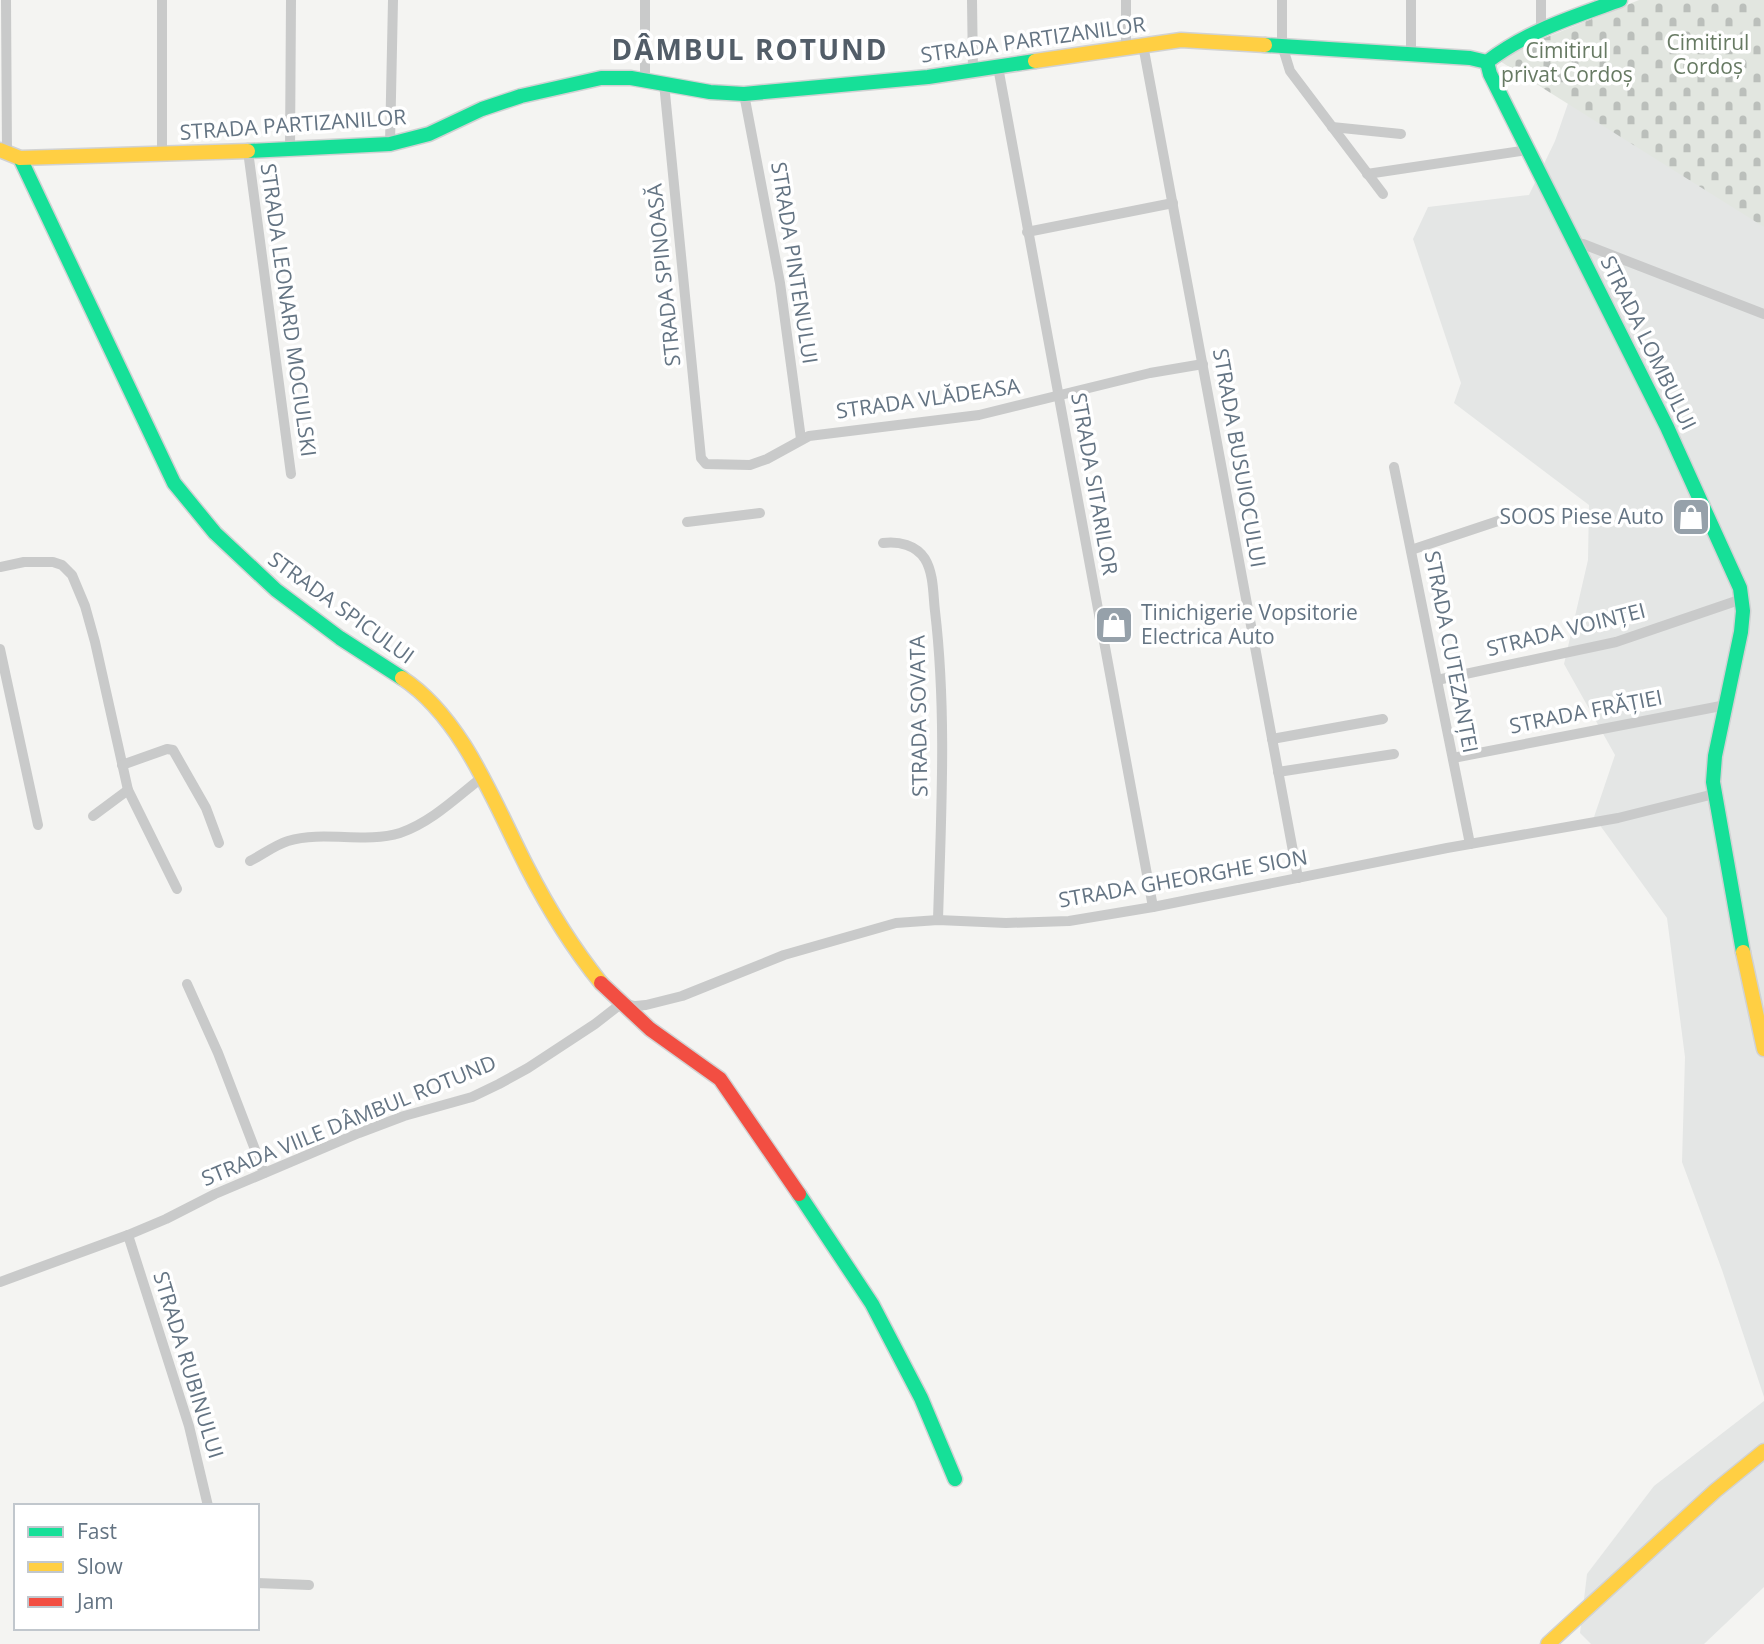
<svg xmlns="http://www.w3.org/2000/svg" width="1764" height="1644" viewBox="0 0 1764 1644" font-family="'Open Sans',sans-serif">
<defs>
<pattern id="cemetery-stones" width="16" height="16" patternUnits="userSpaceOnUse" patternTransform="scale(1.75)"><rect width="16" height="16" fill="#e2e6e0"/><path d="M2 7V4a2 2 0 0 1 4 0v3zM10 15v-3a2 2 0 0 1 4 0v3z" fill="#bbbfbb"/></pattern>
</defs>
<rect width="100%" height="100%" fill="#f4f4f2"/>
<g fill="#e4e6e5">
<path d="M1584,57L1764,68V1397L1722,1270L1682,1162L1685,1057L1667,918L1594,817L1615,755L1564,664L1588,560L1589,505L1454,403L1461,383L1413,239L1428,207L1529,195L1555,141Z"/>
<path d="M1764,1401V1587L1704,1644H1591L1580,1633L1587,1574L1654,1486Z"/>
</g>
<path fill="url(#cemetery-stones)" d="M1639,0H1764V227L1495,58Z"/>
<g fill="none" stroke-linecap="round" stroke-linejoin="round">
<defs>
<g id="fast">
<path d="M1265,45L1470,58L1487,62"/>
<path d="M1487,62L1490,74L1667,427L1740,588L1743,611L1741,632L1715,756L1713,782L1743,952"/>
<path d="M1487,62C1527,31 1573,17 1620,0"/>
<path d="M248,151L390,144L429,134L482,109L521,96L601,78H631L710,92L744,94L928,77L1035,61"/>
<path d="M20,158L174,483L215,533L276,590L340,638L402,678"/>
<path d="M799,1194L872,1304L921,1398L955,1479"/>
</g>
<g id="slow">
<path d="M1035,61L1181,40L1265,45"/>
<path d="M0,150L20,158L248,151"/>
<path d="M402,678C463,718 494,803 527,867C548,908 572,947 601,983"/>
<path d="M1743,952L1764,1049"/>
<path d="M1548,1644L1715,1491L1764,1451"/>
</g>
<path id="jam" d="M601,983L650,1029L720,1079L799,1194"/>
</defs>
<use href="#fast" stroke="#d1d2d3" stroke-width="17"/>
<use href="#slow" stroke="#d1d2d3" stroke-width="17"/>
<use href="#jam" stroke="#d1d2d3" stroke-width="17"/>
<g stroke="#c9caca" stroke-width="10">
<path d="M6,0L7,153"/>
<path d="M645,0V80"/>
<path d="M972,0L973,71"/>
<path d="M1126,0V48"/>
<path d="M1282,0V45L1290,71L1383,194"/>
<path d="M1411,0V55"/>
<path d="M1541,0V31"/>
<path d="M1143,45L1298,878"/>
<path d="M998,67L1153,907"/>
<path d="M664,83L701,458L706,464L750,465L767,459L809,436L979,415L1150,373L1203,364"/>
<path d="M744,94L780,283L801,439"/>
<path d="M1332,127L1401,134"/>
<path d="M390,144L393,0"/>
<path d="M290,150L291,0"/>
<path d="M248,151L291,474"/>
<path d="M162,154V0"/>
<path d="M1367,174L1528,150"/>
<path d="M1027,232L1173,203"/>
<path d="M1575,243L1583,244L1764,314"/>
<path d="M1394,467L1470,844"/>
<path d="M687,522L760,513"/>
<path d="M883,543C899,541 916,545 925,559C934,574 933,595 935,611C947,713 941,817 938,920"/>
<path d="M1411,550L1501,520"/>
<path d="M0,567L24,562H53L62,565L72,575L85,606L95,642L128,790L177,889"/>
<path d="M0,649L38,825"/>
<path d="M1437,680L1616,642L1742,599"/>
<path d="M1272,739L1383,719"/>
<path d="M1453,758L1726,705"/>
<path d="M122,765L167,749L173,750L206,808L219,843"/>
<path d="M1278,772L1394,754"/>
<path d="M93,816L128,790"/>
<path d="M250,861C262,855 275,845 288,841C324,830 365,844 400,833C430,823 456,798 480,779"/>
<path d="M187,984L218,1053L264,1173"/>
<path d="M128,1235L189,1426L208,1506"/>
<path d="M0,1282L128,1235L166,1219L215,1194L359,1133L404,1116L472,1097L499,1084L528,1068L595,1024L622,1003L635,1006L646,1005L682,996L784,955L896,923L938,920L1006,923L1069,921L1153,907L1447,848L1618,818L1714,794"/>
<path d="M257,1583L309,1585"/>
</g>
<use href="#fast" stroke="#16e098" stroke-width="14"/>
<use href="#slow" stroke="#ffcf43" stroke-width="14"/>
<use href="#jam" stroke="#f24e42" stroke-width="14"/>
</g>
<defs>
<symbol id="shop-square" viewBox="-11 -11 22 22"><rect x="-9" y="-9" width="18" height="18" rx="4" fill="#96a1aa" stroke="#fff"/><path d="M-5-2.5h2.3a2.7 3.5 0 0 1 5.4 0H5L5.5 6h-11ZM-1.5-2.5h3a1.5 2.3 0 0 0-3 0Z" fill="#fff"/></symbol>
</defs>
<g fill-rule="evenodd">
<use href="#shop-square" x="1669" y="495" width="44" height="44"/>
<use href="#shop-square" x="1092" y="603" width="44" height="44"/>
</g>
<g text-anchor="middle" stroke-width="7" stroke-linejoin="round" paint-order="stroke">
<g font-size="21" fill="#647483" stroke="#fff">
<text transform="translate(1033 40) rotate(-8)" y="7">STRADA PARTIZANILOR</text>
<text transform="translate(293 125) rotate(-4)" y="7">STRADA PARTIZANILOR</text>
<text transform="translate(794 263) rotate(81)" y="7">STRADA PINTENULUI</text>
<text transform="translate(664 275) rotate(-96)" y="7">STRADA SPINOASĂ</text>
<text transform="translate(288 310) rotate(82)" y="7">STRADA LEONARD MOCIULSKI</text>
<text transform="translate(1648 343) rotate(64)" y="7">STRADA LOMBULUI</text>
<text transform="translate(928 399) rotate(-8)" y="7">STRADA VLĂDEASA</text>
<text transform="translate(1239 458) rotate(80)" y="7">STRADA BUSUIOCULUI</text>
<text transform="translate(1094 484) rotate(80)" y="7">STRADA SITARILOR</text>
<text transform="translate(341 608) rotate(36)" y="7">STRADA SPICULUI</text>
<text transform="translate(1566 630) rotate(-14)" y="7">STRADA VOINȚEI</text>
<text transform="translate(1451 652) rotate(79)" y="7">STRADA CUTEZANȚEI</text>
<text transform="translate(1586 712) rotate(-11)" y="7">STRADA FRĂȚIEI</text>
<text transform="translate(919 716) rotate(-91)" y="7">STRADA SOVATA</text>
<text transform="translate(1183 879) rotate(-10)" y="7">STRADA GHEORGHE SION</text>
<text transform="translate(349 1121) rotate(-22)" y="7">STRADA VIILE DÂMBUL ROTUND</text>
<text transform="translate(188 1365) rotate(73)" y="7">STRADA RUBINULUI</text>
</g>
<g font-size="21" fill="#677a63" stroke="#fff">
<text x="1708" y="50">Cimitirul<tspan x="1708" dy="24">Cordoș</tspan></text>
<text x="1567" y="58">Cimitirul<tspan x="1567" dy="24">privat Cordoș</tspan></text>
</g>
<g font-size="21" fill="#647483" stroke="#fff" text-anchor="end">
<text x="1664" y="524">SOOS Piese Auto</text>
<text x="1141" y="620" text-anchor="start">Tinichigerie Vopsitorie<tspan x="1141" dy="24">Electrica Auto</tspan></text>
</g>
<g font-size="28" font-weight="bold" letter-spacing="2" fill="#525d68" stroke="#fff">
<text x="750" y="60">DÂMBUL ROTUND</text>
</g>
</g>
<rect x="14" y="1504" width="245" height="126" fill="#ffffff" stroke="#c1c7cd" stroke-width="2"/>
<rect x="28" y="1527" width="35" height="10" fill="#16e098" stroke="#c1c7cd" stroke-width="2"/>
<text x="77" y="1539" font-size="21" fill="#647483">Fast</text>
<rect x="28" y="1562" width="35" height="10" fill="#ffcf43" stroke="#c1c7cd" stroke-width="2"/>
<text x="77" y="1574" font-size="21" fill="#647483">Slow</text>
<rect x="28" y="1597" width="35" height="10" fill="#f24e42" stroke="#c1c7cd" stroke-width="2"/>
<text x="77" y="1609" font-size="21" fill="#647483">Jam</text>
</svg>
